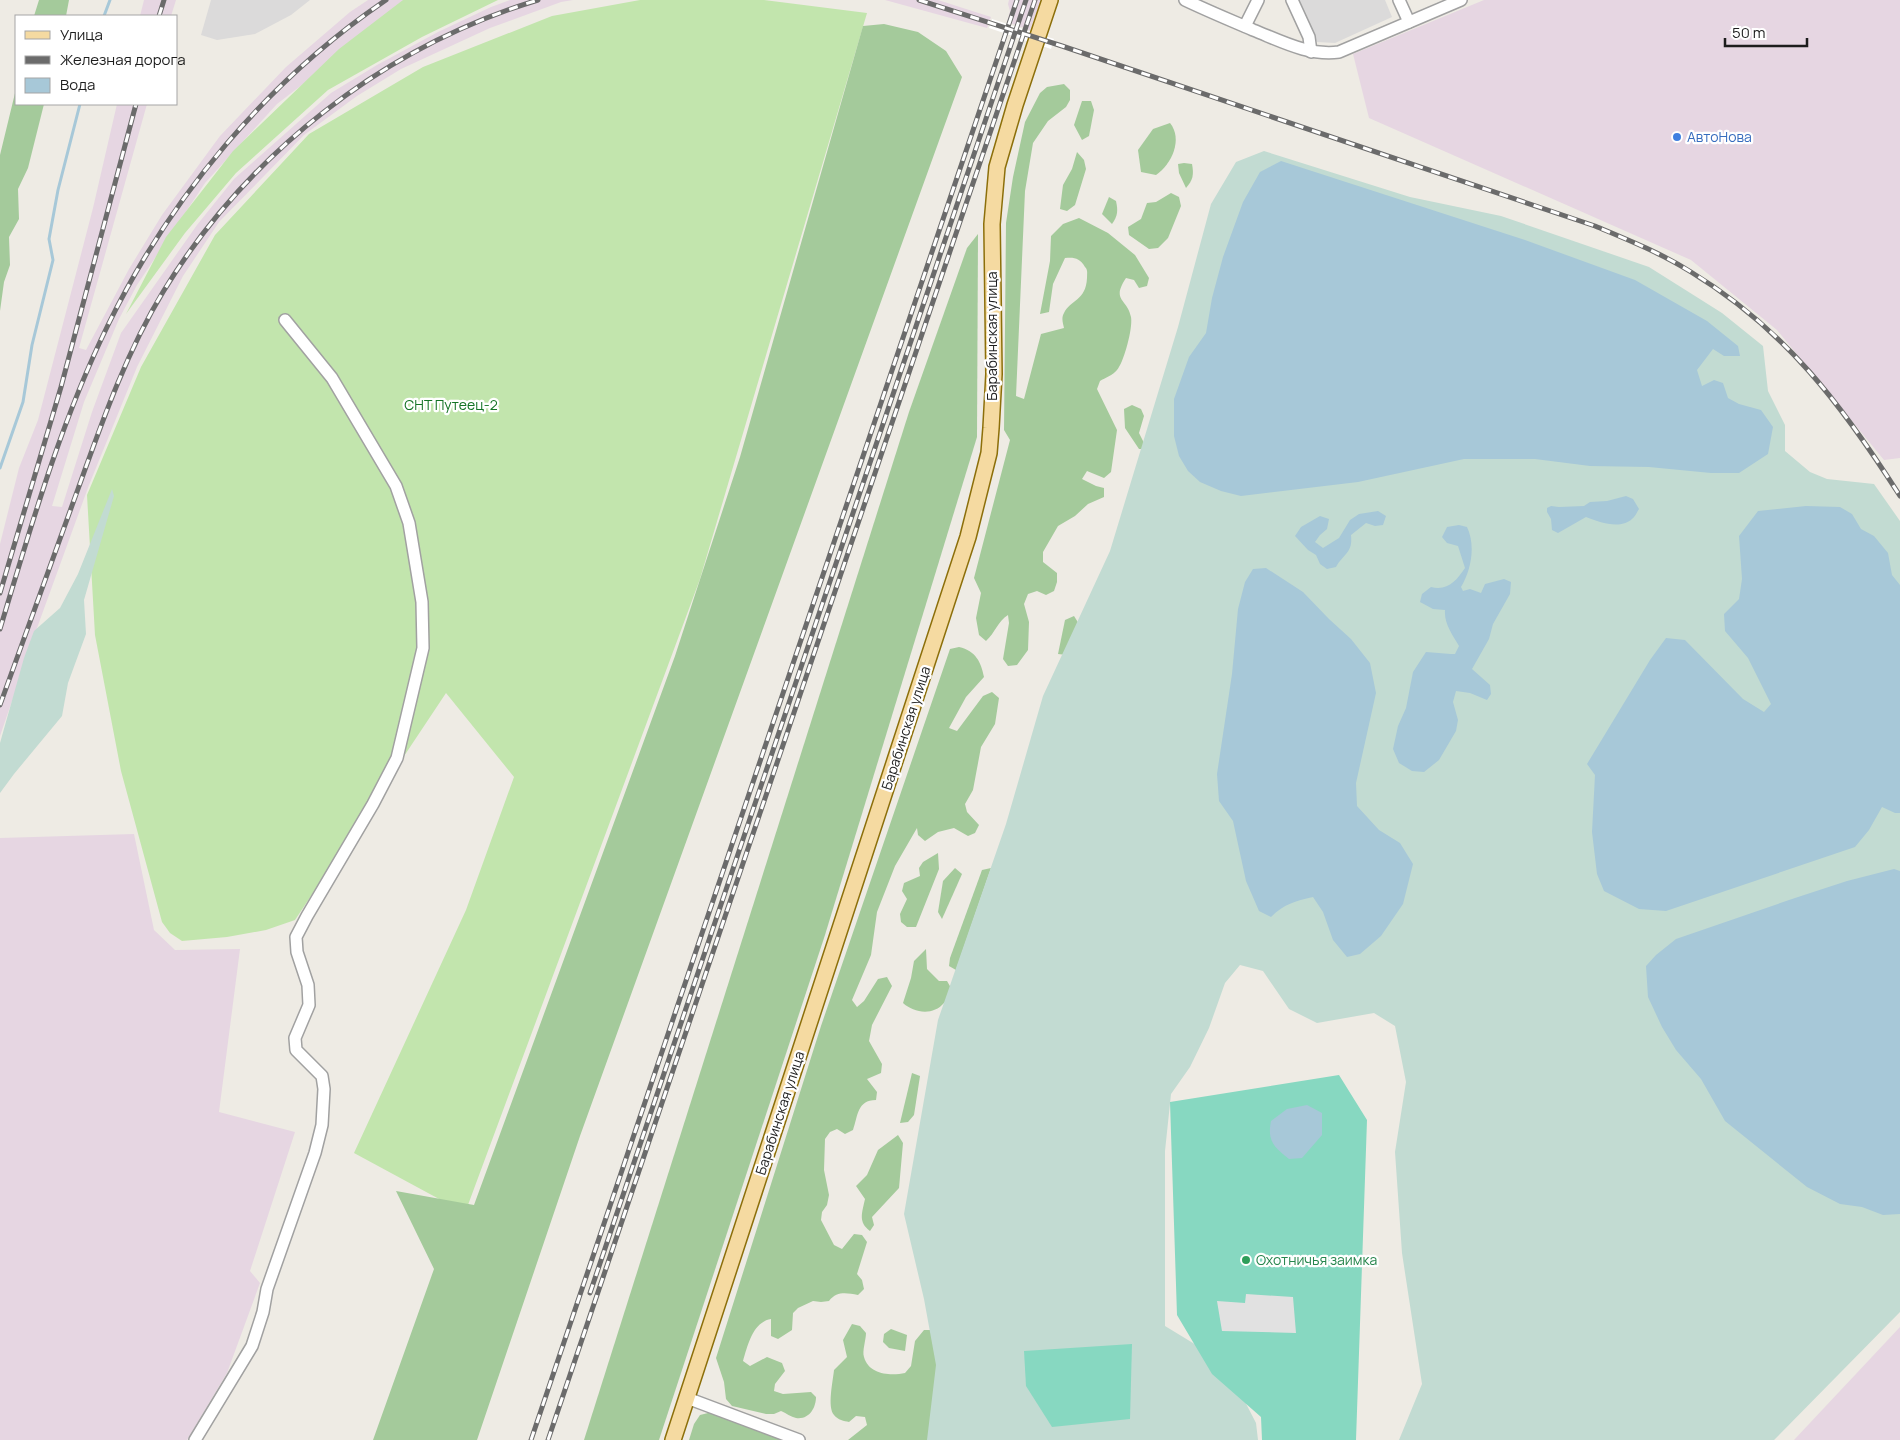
<svg xmlns="http://www.w3.org/2000/svg" width="1900" height="1440" viewBox="0 0 1900 1440" font-family="Manrope,sans-serif">
<rect width="100%" height="100%" fill="#eeebe4"/>
<g fill="#dbdada">
<path d="M211,0H310L291,15L255,34L217,40L201,35Z"/>
<path d="M1298,0H1385L1392,17L1335,43L1317,42L1301,11Z"/>
</g>
<g fill="#e6d6e2">
<path d="M144,0H176L171,16H140Z"/>
<path d="M368,0H412L277,104L205,183L137,285L119,319L84,402L52,506L62,507L92,412L121,333L197,225L234,179L331,93L377,65L438,32L491,7L510,0H573L561,2L490,28L401,69L357,96L304,135L219,222L183,276L137,367L89,485L37,628L0,736V544L19,468L38,420L93,208L117,104H147L79,348L86,350L129,269L162,215L220,136L286,67L350,12Z"/>
<path d="M885,0H938L991,17L987,28Z"/>
<path d="M1009,0H1041L1030,30L1007,22L1010,11L1008,4Z"/>
<path d="M1484,0H1900V458L1884,460L1777,330L1691,260L1369,118L1353,54Z"/>
<path d="M134,834L154,930L175,950L240,949L219,1112L295,1132L250,1271L260,1283L227,1373L187,1440H0V838Z"/>
<path d="M1900,1327V1440H1794Z"/>
</g>
<g fill="#c2e5ad">
<path d="M403,0H498L422,37L328,90L236,173L185,233L126,314L166,237L233,151L339,49Z"/>
<path d="M640,0H764L867,13L700,579L465,1213L354,1153L466,910L514,777L446,693L295,920L266,930L227,937L182,941L170,933L162,922L121,771L95,635L87,495L141,367L215,235L309,134L423,67L552,16Z"/>
</g>
<g fill="#a4ca9b">
<path d="M39,0H69L66,16H34Z"/>
<path d="M884,24L918,32L946,51L962,77L580,1136L477,1440H373L434,1269L396,1191L474,1205L675,656L740,457L863,26Z"/>
<path d="M1064,84L1070,90V100L1066,107L1048,121L1033,143L1025,191L1016,396L1024,399L1041,334L1064,328C1063,323 1061,318 1064,313C1070,300 1086,301 1087,278C1087,273 1088,270 1085,267C1080,258 1074,257 1065,258L1053,284L1049,312L1040,314L1050,261L1051,236L1063,224L1079,218L1108,233L1135,255L1149,278L1147,286L1139,288L1134,280L1126,278C1111,301 1127,298 1131,317C1133,328 1124,362 1117,370C1113,375 1105,378 1100,381L1097,389L1117,430L1111,472L1104,478L1087,471L1082,479L1096,486L1104,488V497L1088,504L1075,516L1058,526L1043,552V562L1057,573V582L1054,591L1046,595L1037,591L1028,594L1024,604L1029,622L1028,650L1017,665L1008,666L1003,659L1009,623L1008,615C998,621 995,633 986,641L979,635L976,618L981,593L974,578L1010,440L1004,430L1006,223L1013,177L1025,122L1040,93L1047,87Z"/>
<path d="M16,89V104H44L28,168L18,189L19,219L9,237L10,265L4,282L0,311V155Z"/>
<path d="M1082,101H1091L1094,110L1089,136L1082,140L1074,125Z"/>
<path d="M1170,123C1183,139 1172,164 1156,175L1141,172L1138,150L1153,129Z"/>
<path d="M1077,152L1084,160L1086,169L1075,205L1067,211L1060,209L1063,185L1072,169Z"/>
<path d="M1184,163L1192,164C1194,175 1193,180 1186,188L1179,173L1178,164Z"/>
<path d="M1171,193L1179,197L1181,206L1168,238L1158,248L1149,249L1129,235L1128,227L1141,219L1147,203L1156,202Z"/>
<path d="M1109,197L1116,201C1118,210 1118,216 1112,224L1102,214Z"/>
<path d="M978,234L977,437L825,935L659,1440H584L909,412L967,248Z"/>
<path d="M1132,405L1141,409L1144,416L1139,433L1147,449H1139L1125,428L1124,409Z"/>
<path d="M1074,616L1079,624L1067,655L1058,654L1065,620Z"/>
<path d="M959,647C976,651 981,662 984,677L966,697L949,728L957,731L983,696L992,692L999,698L995,724L981,747L973,790L965,804L967,812L979,825L975,833L968,836L954,828L938,832L925,841L918,835L917,828L895,866L877,912L871,955L852,1000L857,1007L864,1001L878,979L887,977L892,986L872,1025L869,1041L882,1064L881,1073L867,1079L877,1092L876,1100C857,1100 858,1116 853,1130L845,1134L837,1129L830,1132L825,1139L824,1170L829,1195L827,1205L822,1212L821,1220L834,1245L842,1249L854,1234L862,1235L867,1242L857,1274L862,1280L864,1289L858,1295C846,1293 837,1291 829,1301L821,1302L813,1301L798,1308L793,1313L792,1330L778,1339L771,1336V1319C753,1322 748,1344 743,1361L750,1366L767,1357L782,1363L785,1371L775,1384L774,1391L783,1394L811,1392L816,1397C816,1408 809,1420 796,1418C791,1417 786,1413 781,1411L774,1414H766L732,1406L726,1399L724,1382L716,1358L821,1026L950,649Z"/>
<path d="M938,853L939,869L916,927H907L901,922L900,914L907,899L902,891L904,883L920,876L919,868L923,862Z"/>
<path d="M955,868L962,874L942,919L938,912L943,881Z"/>
<path d="M991,868L956,970L949,966L950,958L982,870Z"/>
<path d="M926,949L927,969L939,981H947L951,988C949,993 947,1000 944,1003C933,1016 914,1013 903,1003L911,978L914,961Z"/>
<path d="M912,1073L920,1076L914,1115L908,1122L900,1123Z"/>
<path d="M898,1135L903,1143L899,1188L872,1217L874,1225L870,1231C858,1222 862,1213 865,1199L856,1186L867,1175L878,1150Z"/>
<path d="M852,1324L860,1326L866,1333C866,1340 862,1351 864,1357C869,1375 891,1376 905,1373L911,1366L915,1341L924,1330H933L959,1440H848L867,1425L865,1417L856,1416L849,1422C844,1421 838,1420 834,1415C827,1407 833,1381 834,1370L847,1357L843,1340Z"/>
<path d="M891,1329L907,1335L905,1351L889,1348L883,1342L884,1334Z"/>
<path d="M712,1412L787,1440H689L694,1424L700,1415Z"/>
</g>
<g fill="#c2dbd2">
<path d="M1264,151L1410,197L1501,216L1649,267L1722,313L1763,346L1768,391L1785,425V451L1810,472L1827,479L1874,484L1900,521V1312L1774,1440H1399L1422,1384L1402,1253L1395,1152L1406,1082L1395,1026L1374,1013L1317,1023L1289,1009L1263,971L1240,965L1225,983L1209,1028L1190,1067L1171,1094L1165,1151V1326L1211,1354L1239,1390L1256,1423L1258,1440H927L936,1365L924,1299L904,1214L938,1020L1006,824L1043,696L1110,551L1178,327L1211,204L1236,162Z"/>
<path d="M112,489L114,496L84,600L86,634L68,683L62,716L14,774L0,793V743L24,658L34,631L60,608L78,574Z"/>
</g>
<g fill="#87d8c1">
<path d="M1339,1075L1367,1120L1356,1440H1262L1261,1417L1212,1374L1177,1315L1170,1102Z"/>
<path d="M1132,1344L1130,1419L1052,1427L1026,1386L1024,1351Z"/>
</g>
<path fill="#e1e1e1" d="M1246,1294L1293,1297L1296,1333L1222,1331L1217,1301L1245,1303Z"/>
<g fill="#a7c8d8">
<path d="M1281,161L1525,240L1635,280L1707,321L1738,346L1740,356H1724L1713,349L1697,370L1702,386L1714,380L1723,383L1728,398L1739,404L1761,410L1773,427L1768,454L1739,473H1711L1649,467L1590,466L1535,459H1464L1358,482L1241,496L1221,491L1200,482L1188,471L1179,456L1174,436V399L1189,357L1206,333L1212,298L1223,257L1243,202L1260,172Z"/>
<path d="M1626,496L1633,499L1639,509C1637,512 1635,517 1632,519C1620,530 1599,522 1586,517L1558,533L1552,530L1551,519L1547,512V508L1551,506L1559,507L1584,506L1590,502L1607,501Z"/>
<path d="M1806,506L1840,507L1852,514L1861,529L1874,536L1888,553L1892,575L1900,585V813H1895L1882,807L1869,830L1855,847L1666,911L1639,909L1604,891L1597,874L1592,832L1595,775L1587,764L1650,660L1666,638L1685,640L1743,699L1764,712L1771,704L1748,658L1725,631L1724,614L1739,599L1742,579L1739,536L1758,511Z"/>
<path d="M1378,511L1386,516L1383,525L1375,526L1366,523L1351,535C1353,553 1344,553 1336,567L1327,569L1320,564L1316,555L1308,550L1295,536L1301,527L1320,516L1329,519L1327,529L1320,535L1315,542L1323,548L1339,538L1350,520L1359,514Z"/>
<path d="M1459,525L1467,527C1476,546 1471,570 1461,587L1463,591L1470,589L1481,593L1485,584L1504,579L1511,582L1510,594L1493,624L1489,639L1472,669L1490,685L1491,694L1487,700L1470,693L1456,691L1453,702L1458,720L1456,731L1439,760L1424,772L1412,771L1399,763L1393,749L1398,726L1406,708L1413,672L1426,652L1451,654H1455L1459,646C1452,634 1444,624 1445,610L1433,609L1420,602L1422,594L1431,587C1448,591 1456,581 1465,568L1458,546L1447,543L1442,537L1447,527Z"/>
<path d="M1266,568L1303,592L1329,619L1351,639L1370,663L1376,693L1356,783L1357,806L1379,830L1400,843L1413,864L1403,904L1381,936L1360,954L1347,957L1333,940L1323,912L1313,897C1295,901 1284,904 1271,917L1259,911L1246,881L1233,821L1219,801L1217,774L1232,674L1238,609L1245,582L1253,569Z"/>
<path d="M1894,869L1900,871V1214L1883,1215L1862,1207L1840,1204L1807,1187L1725,1121L1701,1079L1676,1050L1662,1027L1648,997L1646,966L1656,955L1676,939L1795,898L1847,881Z"/>
<path d="M1307,1105L1322,1113V1135L1302,1158L1289,1159C1274,1147 1267,1141 1271,1121L1287,1109Z"/>
</g>
<path fill="#fff" d="M992,19L1054,39L1051,49L989,28Z"/>
<g fill="none" stroke-linecap="round" stroke-linejoin="round">
<g stroke="#a7c8d8" stroke-width="3">
<path d="M104,16L110,0"/>
<path d="M0,468L23,402L32,345L53,260L49,239L58,190L80,104"/>
</g>
<defs>
<g id="minor">
<path d="M1185,0C1208,11 1230,20 1253,30C1281,41 1308,56 1339,52L1461,0"/>
<path d="M1292,0L1309,37L1311,52"/>
<path d="M1399,0L1409,22"/>
<path d="M1245,26L1258,0"/>
<path d="M687,1398L799,1440"/>
<path d="M195,1440L252,1346L263,1312L267,1289L315,1153L322,1125L324,1089L322,1076L296,1050L295,1038L309,1005L308,985L297,952L296,937L307,916L373,804L397,758L423,648L422,602L409,523L396,486L332,378L285,320"/>
</g>
<path id="major" d="M673,1440L968,537L989,453L991,428L994,374L992,224L997,167L1015,105L1050,0"/>
</defs>
<use href="#minor" stroke="#a1a1a1" stroke-width="14"/>
<use href="#major" stroke="#8c6f0a" stroke-width="18"/>
<use href="#minor" stroke="#fff" stroke-width="11"/>
<use href="#major" stroke="#f5daa1" stroke-width="15"/>
<defs>
<g id="rail">
<path d="M919,0L1062,46L1595,226C1628,240 1661,253 1691,272C1785,329 1842,405 1900,496"/>
<path d="M159,16L164,0"/>
<path d="M0,593L61,387L136,104"/>
<path d="M0,629C31,526 61,421 108,325C171,196 267,81 386,0"/>
<path d="M0,705C26,633 52,561 78,489C102,422 126,353 163,292C247,154 383,47 538,0"/>
<path d="M590,1293L1026,0"/>
<path d="M531,1440L1017,0"/>
<path d="M548,1440L1035,0"/>
</g>
</defs>
<use href="#rail" stroke="#6b6b6b" stroke-width="5"/>
<use href="#rail" stroke="#fff" stroke-width="3" stroke-dasharray="9" stroke-linecap="butt"/>
</g>
<circle fill="#3f7fe0" stroke="#fff" stroke-width="2" cx="1677" cy="137" r="5"/>
<circle fill="#2e9e5b" stroke="#fff" stroke-width="2" cx="1246" cy="1260" r="5"/>
<g text-anchor="middle" stroke-width="4.5" stroke-linejoin="round" paint-order="stroke">
<g font-size="14" fill="#366cbe" stroke="#fff" text-anchor="start">
<text x="1687" y="142">АвтоНова</text>
</g>
<g font-size="14" fill="#1d1d1d" stroke="#fff">
<text transform="translate(992 336) rotate(-90)" y="5">Барабинская улица</text>
<text transform="translate(906 728) rotate(-72)" y="5">Барабинская улица</text>
<text transform="translate(780 1113) rotate(-72)" y="5">Барабинская улица</text>
</g>
<g font-size="14" fill="#137325" stroke="#fff">
<text x="451" y="410">СНТ Путеец-2</text>
</g>
<g font-size="14" fill="#27864d" stroke="#fff" text-anchor="start">
<text x="1256" y="1265">Охотничья заимка</text>
</g>
</g>
<rect x="15" y="15" width="162" height="90" fill="#ffffff" stroke="#a5a5a5"/>
<rect x="25" y="31" width="25" height="8" fill="#f5daa1" stroke="#a5a5a5"/>
<text x="60" y="40" font-size="15" fill="#1d1d1d">Улица</text>
<rect x="25" y="56" width="25" height="8" fill="#6b6b6b" stroke="#a5a5a5"/>
<text x="60" y="65" font-size="15" fill="#1d1d1d">Железная дорога</text>
<rect x="25" y="78" width="25" height="15" fill="#a7c8d8" stroke="#a5a5a5"/>
<text x="60" y="90" font-size="15" fill="#1d1d1d">Вода</text>
<path d="M1725 38v8h82v-8" fill="none" stroke="#1d1d1d" stroke-width="2.5"/>
<text x="1732" y="38" font-size="15" fill="#1d1d1d" stroke="#ffffff" stroke-width="4" paint-order="stroke">50 m</text>
</svg>
